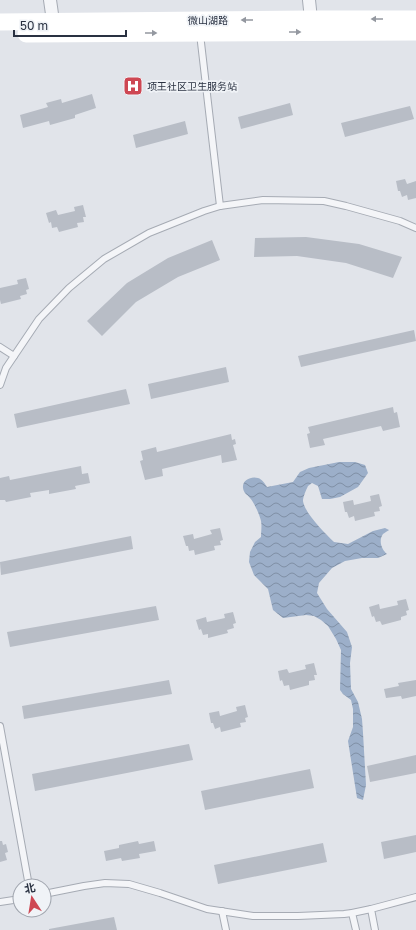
<svg xmlns="http://www.w3.org/2000/svg" width="416" height="930" viewBox="0 0 416 930" font-family="'Golos Text','Noto Sans SC',sans-serif">
<defs>
<pattern id="water-waves" width="16" height="10" patternUnits="userSpaceOnUse"><rect width="16" height="10" fill="#9cafc9"/><path d="M0 5q4-4 8 0t8 0" fill="none" stroke="#7f8fa5"/></pattern>
</defs>
<rect width="100%" height="100%" fill="#e1e4ea"/>
<path fill="url(#water-waves)" d="M339,462H355L365,465L368,473L358,487L340,497L330,499H322L318,486L312,483L308,486C306,490 303,497 303,501C305,514 325,533 334,542L348,544L373,531L385,528L389,530C389,530 383,534 383,534C378,541 382,550 387,554L378,558H362L345,561L332,568L319,583L317,593L327,609L347,632L352,647L350,663L351,689L358,702L362,719L363,733L366,785L363,800L357,798L348,741L353,727V709L351,700L343,694L340,690L341,650L336,639L328,626L321,620L314,616L306,615L283,618L273,610L268,589L254,575L249,562L250,552L255,542L261,537C261,532 262,526 261,521C260,516 254,502 250,498C247,494 244,494 243,488C242,480 251,476 258,478C262,479 265,484 267,487L293,482L300,472L309,468Z"/>
<g fill="#b8bdc6">
<path d="M92,94L96,108L75,115V118L50,125L49,121L23,128L20,115L48,107L46,103L61,99L62,103Z"/>
<path d="M290,103L293,115L241,129L238,117Z"/>
<path d="M410,106L414,119L345,137L341,123Z"/>
<path d="M185,121L188,134L136,148L133,135Z"/>
<path d="M405,179L407,184L416,181V198L408,200L407,195L402,197L400,191H398L396,181Z"/>
<path d="M83,205L86,217H83L84,222L77,223L78,227L59,232L57,227L52,228L51,222L49,223L46,213L56,210L58,215L75,211L74,207Z"/>
<path d="M306,237L359,244L402,257L393,278L346,263L297,256L254,257L255,238Z"/>
<path d="M212,240L220,260L178,277L136,302L102,336L87,321L127,283L168,258Z"/>
<path d="M26,278L29,289L26,290L27,294L20,296L21,299L1,304L0,300V288L18,284L17,280Z"/>
<path d="M414,330L416,341L301,367L298,356Z"/>
<path d="M226,367L229,382L151,399L148,384Z"/>
<path d="M126,389L130,404L17,428L14,414Z"/>
<path d="M393,407L394,413L397,412L400,427L383,431L381,426L323,439L325,445L310,448L307,434L310,433L308,427Z"/>
<path d="M231,434L232,440L235,439L236,444L233,445L237,460L222,463L221,455L162,469L163,476L145,480L140,461L143,460L141,451L156,447L157,452Z"/>
<path d="M81,466L82,474L88,473L90,483L75,486L76,489L49,494V490L30,493L31,497L6,502L5,500H0V478L9,476L10,480Z"/>
<path d="M379,494L382,506L379,507L380,511L374,512L375,516L355,521L354,516L349,518L347,512H345L343,502L353,500L354,505L371,501L370,496Z"/>
<path d="M220,528L223,540L220,541L221,545L214,546L215,550L195,555L194,550L189,551L188,546H186L183,536L193,534L194,539L212,534L210,530Z"/>
<path d="M131,536L133,549L1,575L0,562Z"/>
<path d="M406,599L409,610L406,611L407,615L401,617V620L382,625L380,621L376,622L374,616L372,617L369,607L379,604L380,609L398,605L397,601Z"/>
<path d="M156,606L159,620L10,647L7,632Z"/>
<path d="M233,612L236,623L233,624L234,628L227,630L228,633L208,638V634L203,635L201,629L199,630L196,620L206,617L207,622L225,618L224,614Z"/>
<path d="M314,663L317,675H314L315,680L309,681V685L290,690L289,685L284,686L282,680L280,681L278,671L287,669L289,673L306,669L305,665Z"/>
<path d="M169,680L172,694L24,719L22,706Z"/>
<path d="M416,680V696L402,699L401,696L386,698L384,689L399,686L398,683Z"/>
<path d="M245,705L248,717L245,718L246,722L240,723L241,727L221,732L220,727L215,729L213,723H211L209,713L219,711L220,716L237,711L236,707Z"/>
<path d="M189,744L193,760L35,791L32,774Z"/>
<path d="M416,755V773L370,782L367,766Z"/>
<path d="M310,769L314,788L205,810L201,791Z"/>
<path d="M416,835V852L384,859L381,842Z"/>
<path d="M0,841H2L3,845L6,844L8,852L5,853L7,860L0,862Z"/>
<path d="M138,841L139,844L154,841L156,851L139,854L140,858L122,861L121,858L106,861L104,851L119,848V845Z"/>
<path d="M323,843L327,862L218,884L214,865Z"/>
<path d="M114,917L117,930H49V929Z"/>
</g>
<g fill="none" stroke-linecap="round" stroke-linejoin="round">
<defs>
<g id="lane">
<path d="M200,34L220,206"/>
<path d="M0,347L14,356"/>
<path d="M0,385L6,368L39,319L69,288L104,259L149,233L204,211L220,206L263,200L324,201L346,206L400,221L416,228"/>
<path d="M0,726L29,886"/>
<path d="M44,894L84,886L105,883L129,884L160,893L207,909L253,916H298L344,914L352,913L371,909"/>
<path d="M0,902L20,899"/>
<path d="M222,911L226,930"/>
<path d="M352,913L356,930"/>
<path d="M375,930L371,909L416,897"/>
</g>
<g id="street">
<path d="M50,0L53,21"/>
<path d="M309,0L311,19"/>
</g>
</defs>
<use href="#lane" stroke="#a6abb4" stroke-width="8"/>
<use href="#street" stroke="#a6abb4" stroke-width="14"/>
<use href="#lane" stroke="#f4f5f8" stroke-width="6"/>
<use href="#street" stroke="#f4f5f8" stroke-width="12"/>
<g stroke="#fff" stroke-width="17">
<path d="M0,22L311,19H416"/>
<path d="M26,34L416,32"/>
</g>
</g>
<defs><path id="oneway-solid" d="M-6-.8H1V-3.2L6.5 0L1 3.2V.8H-6Z"/></defs>
<g fill="#9498a0">
<use href="#oneway-solid" transform="translate(377 19) rotate(-180)"/>
<use href="#oneway-solid" transform="translate(247 20) rotate(180)"/>
<use href="#oneway-solid" transform="translate(295 32)"/>
<use href="#oneway-solid" transform="translate(151 33)"/>
</g>
<defs>
<symbol id="hospital-square" viewBox="-11 -11 22 22"><rect x="-9" y="-9" width="18" height="18" rx="4" fill="#ce4753" stroke="#f0f3f7"/><path d="M-5-5h3v3.5h4V-5h3V5h-3V1.5h-4V5h-3Z" fill="#fff"/></symbol>
</defs>
<g fill-rule="evenodd">
<use href="#hospital-square" x="122" y="75" width="22" height="22"/>
</g>
<g text-anchor="middle" stroke-width="3.5" stroke-linejoin="round" paint-order="stroke">
<g font-size="10" fill="#293141" stroke="#f0f3f7">
<text x="208" y="24">微山湖路</text>
</g>
<g font-size="10" fill="#293141" stroke="#f0f3f7" text-anchor="start">
<text x="147" y="90">项王社区卫生服务站</text>
</g>
</g>
<g transform="translate(32 898) rotate(348)"><circle r="19" fill="#f0f3f7" stroke="#a0a5ae"/>
<path d="M0-3L7 15L0 10L-7 15Z" fill="#ce4753"/>
<text y="-6" font-size="11" font-weight="bold" text-anchor="middle" fill="#293141">北</text>
</g>
<path d="M14 30v6h112v-6" fill="none" stroke="#293141" stroke-width="2"/>
<text x="20" y="30" font-size="12" fill="#293141" stroke="#f0f3f7" stroke-width="3" paint-order="stroke">50 m</text>
</svg>
